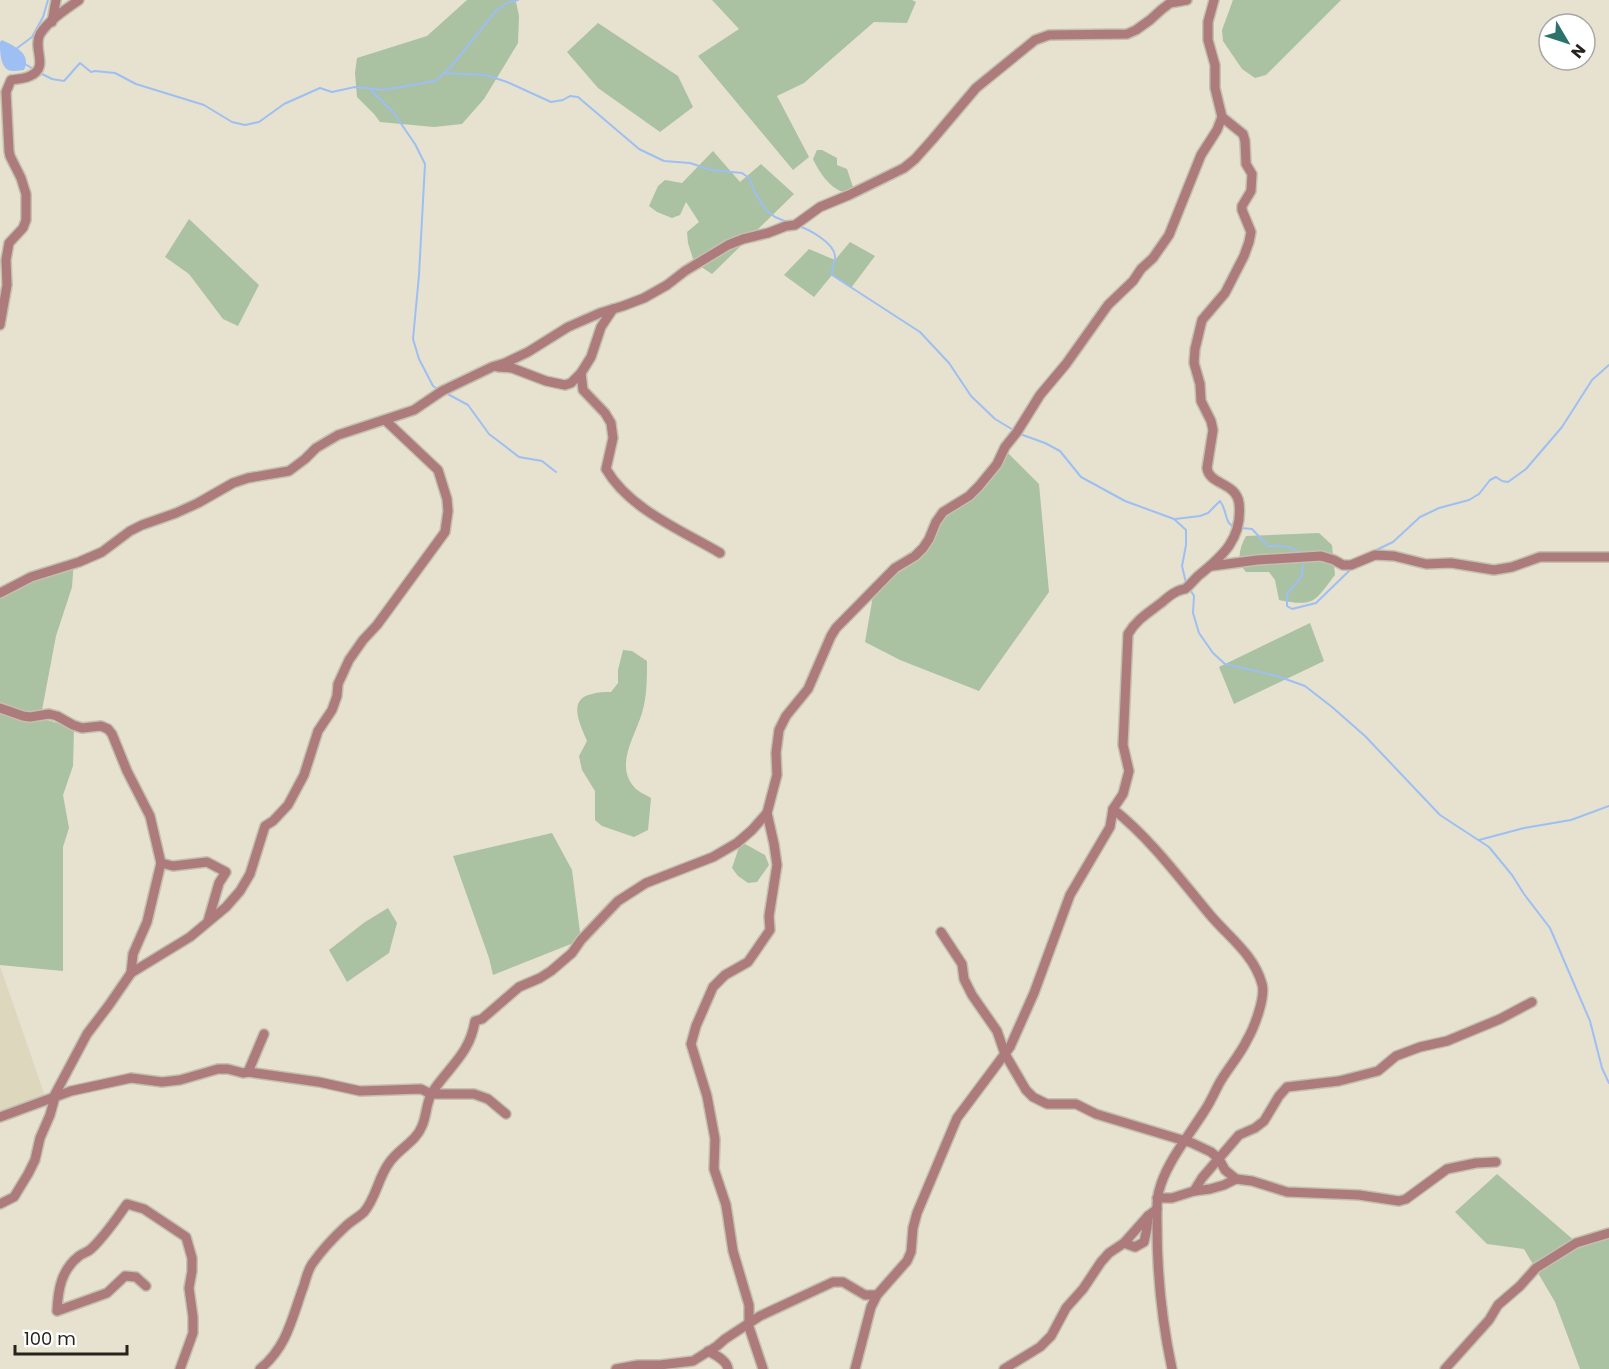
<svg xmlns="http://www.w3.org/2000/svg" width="1609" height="1369" viewBox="0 0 1609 1369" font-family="Poppins,sans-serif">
<rect width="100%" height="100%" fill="#e6e2cf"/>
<path fill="#ddd7be" d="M0,966L45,1096L0,1111Z"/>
<g fill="#aac1a2">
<path d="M467,0H514L516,2L519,16L518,43L484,99L462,124L434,127L380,122L374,114L357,97L355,73L357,58L427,36Z"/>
<path d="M712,0H912L916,2L907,23L874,22L804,83L777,96L809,157L793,170L698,56L739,29Z"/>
<path d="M1233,0H1341L1266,75L1255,78L1242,69L1223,41L1222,30Z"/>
<path d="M598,23L678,76L693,107L660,132L598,88L567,52Z"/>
<path d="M817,150H822L837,158V165L847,169L853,187L843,192C830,188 819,172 813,159Z"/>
<path d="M713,151L740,182L761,164L794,194L712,274L694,262L688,243L687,232L699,222L686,202L680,215L672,218L657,212L649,206L658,186L665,180L682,183Z"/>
<path d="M189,219L259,285L238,326L223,319L189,274L165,257Z"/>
<path d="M850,242L875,256L851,288L832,275L814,297L784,275L809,249L835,260Z"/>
<path d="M1003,448L1039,484L1049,592L979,691L900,660L865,642L874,590L920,553L940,516L970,497Z"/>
<path d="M1319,533L1332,545L1335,575C1314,602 1315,607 1279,600L1275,580L1269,572H1246C1236,561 1239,549 1246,536Z"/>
<path d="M74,560L72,587L56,636L42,710L44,719L74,728L73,766L63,795L69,828L63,847V971L0,965V594Z"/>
<path d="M1310,623L1324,661L1234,704L1219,667Z"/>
<path d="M623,650L632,651L647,661C647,678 647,697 642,713C635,737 614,765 635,788C639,792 646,795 651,798L648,830L634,837L602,826L595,820V791L582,770L579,756L587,741C581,726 566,699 592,694C598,692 605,692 611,692L618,683V670Z"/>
<path d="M552,833L572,870L581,940L493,975L489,958L453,856Z"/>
<path d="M745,844L765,855L769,865L757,882L748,883L738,876L732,868L739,847Z"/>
<path d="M388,908L397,923L389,953L347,982L329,950L365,922Z"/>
<path d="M1497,1174L1576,1242L1609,1233V1369H1580L1555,1302L1524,1249L1487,1244L1455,1212Z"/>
</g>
<path fill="#9dbff3" d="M2,40C14,46 32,53 24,70C21,70 18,71 14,71C0,72 0,52 0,42Z"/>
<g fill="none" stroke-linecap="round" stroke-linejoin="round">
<g stroke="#9dbff3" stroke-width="2">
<path d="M16,49L32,37L43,17L48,0"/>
<path d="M25,64L35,70"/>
<path d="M40,73L52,79L64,81L80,63L91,72L95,71L115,73L136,84L204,105L232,122L245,125L259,122L284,104L320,88L332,92L355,87L383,90L435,81L450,68L495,12L505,4L518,0"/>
<path d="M444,73L486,75L507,82L551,102L563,100L570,96L578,97L639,149L664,161L690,163L711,170L742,173L749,178L755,193L765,209L775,217L787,222"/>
<path d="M370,89L393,112L415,144L425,164L419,275L413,339L419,359L433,386L439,390"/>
<path d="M798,226C809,229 834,243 835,256C836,262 831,268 832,275L920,332L949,363L971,396L995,419L1015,431"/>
<path d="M444,392L468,405L489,434L519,457L542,461L556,472"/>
<path d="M1020,434L1045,443L1060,451L1081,477L1125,501L1174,519L1186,530V545L1182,566L1186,583"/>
<path d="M1175,519L1200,516L1208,513L1220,501C1228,511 1223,523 1236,528"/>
<path d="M1241,528L1252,529L1268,546C1280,546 1292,545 1301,554"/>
<path d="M1372,552L1393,542L1420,517L1439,508L1469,500L1479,494L1490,480L1496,477L1502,481L1508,482L1526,469L1562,427L1592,380L1609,365"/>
<path d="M1303,559L1302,576L1287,594V606L1292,609L1316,603L1352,568"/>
<path d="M1189,588L1194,596L1193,613L1199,633L1213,653L1225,664L1277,676L1305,686L1332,707L1365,736L1440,815L1489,847L1512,875L1524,894L1550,928L1590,1021L1602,1068L1609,1083"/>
<path d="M1479,840L1524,828L1571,820L1609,806"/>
</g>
<defs>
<g id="minor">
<path d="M52,22L56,0"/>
<path d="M0,325L7,285L6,260L9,243L23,228L26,220V194L21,178L10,156L9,151L6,92L11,80C17,79 24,79 30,76C50,67 32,49 40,34C49,20 66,9 79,0"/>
<path d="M498,367L512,368L546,381L565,385L571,383L581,373L591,357L601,327L613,309"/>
<path d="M581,373L583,390L605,413L611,423L613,438L606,469C629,509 681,530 720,553"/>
<path d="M1212,566L1257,560L1321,556L1334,560L1343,565H1351L1375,555L1394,556L1426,564L1451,563L1494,570L1512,567L1540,557H1609"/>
<path d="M0,593L31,577L79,562L102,552L130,531L142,525L176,513L198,503L233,483L248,478L289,471L305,459L316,448L338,435L414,410L442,391L492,367L505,363L528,352L568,327L600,313L623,306L644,298L667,285L685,271L728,245L743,239L768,233L786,226L795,225L820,207L849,195L904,168L915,159L932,140L976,88L1035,40L1049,35L1127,34L1136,30L1150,20L1161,10L1170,3L1187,0"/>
<path d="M0,708L23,716L30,717L49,714L57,716L73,725L82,728L101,726L108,729L112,734L127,771L150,816L161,863L147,922L133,954L131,973"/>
<path d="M1113,809C1151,839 1180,879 1211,916C1230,938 1254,955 1262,984C1266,997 1254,1028 1247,1040C1240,1055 1228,1068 1220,1082C1215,1091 1211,1101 1205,1110C1190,1134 1170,1158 1161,1184C1156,1197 1157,1211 1157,1225C1157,1273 1162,1322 1172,1369"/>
<path d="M161,863L173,866L207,862L226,872L219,883L208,921"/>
<path d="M941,932L962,964L964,979L972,995L997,1031L1005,1054L1026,1090L1033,1097L1047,1104H1076L1096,1114L1192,1143L1211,1152L1219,1159L1225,1170L1236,1179"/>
<path d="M248,1072L319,1082L360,1091L421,1089L431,1094H474L488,1099L506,1114"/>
<path d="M53,1098L87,1034L109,1005L131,973L190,937L226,907L240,891L250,874L265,826L273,821L288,805L304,775L318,731L332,710L337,696L338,684L349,660L363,640L377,625L445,532L448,511L447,499L438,470L385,420"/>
<path d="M0,1117L71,1091L131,1078L162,1082L180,1080L218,1069H228L243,1073L248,1072L264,1034"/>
<path d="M1194,1191L1202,1178L1239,1135L1255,1128L1264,1121L1279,1096L1287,1087L1339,1081L1378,1071L1396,1056L1420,1047L1447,1041L1500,1019L1532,1002"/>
<path d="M1157,1198H1172L1194,1191L1210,1189L1224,1185L1236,1179L1252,1181L1287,1192L1359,1195L1399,1201L1406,1199L1447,1169L1476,1163L1496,1162"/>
<path d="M0,1204L14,1197L28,1174L35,1160L40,1138L50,1115L55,1097"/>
<path d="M1124,1243L1135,1247L1144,1242L1147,1228L1148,1216"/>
<path d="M146,1286L136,1277L125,1276L107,1293L57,1311C58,1290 61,1270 79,1256C83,1253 88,1252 91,1249C105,1236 116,1219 127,1204L144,1209L186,1237L192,1258V1271L189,1288L193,1317V1333L180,1369"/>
<path d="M749,1323V1305L733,1251L726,1205L714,1169L715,1139L707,1096L691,1044L696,1026L713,987L725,975L748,962L770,930L769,916L777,865L774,844L767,813L777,775L776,753L779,730L786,716L808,689L831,636L836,628L895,568L915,556L923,548L929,539L936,522L943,512L969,496L979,486L997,464L1005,447L1017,432L1040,395L1066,364L1108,305L1133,281L1141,269L1153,258L1169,235L1201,155L1217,130L1222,117"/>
<path d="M748,1324L763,1369"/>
<path d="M708,1351C715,1355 727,1360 728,1369"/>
<path d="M260,1369C288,1346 292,1317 304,1285C306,1278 308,1270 312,1264C322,1250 334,1237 346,1226C351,1221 359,1217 364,1212C376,1198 378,1178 389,1163C398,1149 416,1142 422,1126C427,1115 426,1101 433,1091C450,1066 470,1053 475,1021L482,1019L519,987L540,978L551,971L572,953L581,940L618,901L646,883L713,857L737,843L752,830L767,813"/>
<path d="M616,1369L638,1365H660L693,1361L717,1346L725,1339L760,1316L833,1282H843L865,1295H877"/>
<path d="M855,1369L871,1307L877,1295L907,1261L911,1252L913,1228L917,1213L957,1118L1010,1047L1034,993L1070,895L1110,827L1113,809L1123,794L1129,771L1123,745L1128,634C1136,620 1148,613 1161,603C1166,599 1171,594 1176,592C1176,591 1184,589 1185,589C1189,586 1194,580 1198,576C1223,556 1243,538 1239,503C1236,482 1209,485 1207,468L1213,430L1211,421L1201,401L1200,384L1194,363L1195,349L1202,320L1225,293L1244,256L1249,242L1251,232L1242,210V206L1251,191L1252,174L1246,164L1245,141L1243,134L1222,117L1215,88V65L1208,40V22L1214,0"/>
<path d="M1004,1369L1040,1347L1051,1336L1066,1308L1083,1289L1101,1262L1109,1253L1124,1243L1148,1216L1157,1209"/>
<path d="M1445,1369L1489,1320L1498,1305L1520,1286L1536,1268L1576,1243L1609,1233"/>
</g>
</defs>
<use href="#minor" stroke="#c3c0af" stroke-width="12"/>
<use href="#minor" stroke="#ae7b7d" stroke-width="9"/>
</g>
<g transform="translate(1567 42) rotate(129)"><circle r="28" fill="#ffffff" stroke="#a8a7a4" stroke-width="1.5"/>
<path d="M0-4.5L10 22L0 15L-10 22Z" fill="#2b726a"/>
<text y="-9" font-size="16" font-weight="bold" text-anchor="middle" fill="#25231c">N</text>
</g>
<path d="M15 1345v9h112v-9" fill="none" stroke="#25231c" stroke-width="3"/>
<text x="24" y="1345" font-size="18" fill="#25231c" stroke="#ffffff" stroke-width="4.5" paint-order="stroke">100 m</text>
</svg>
